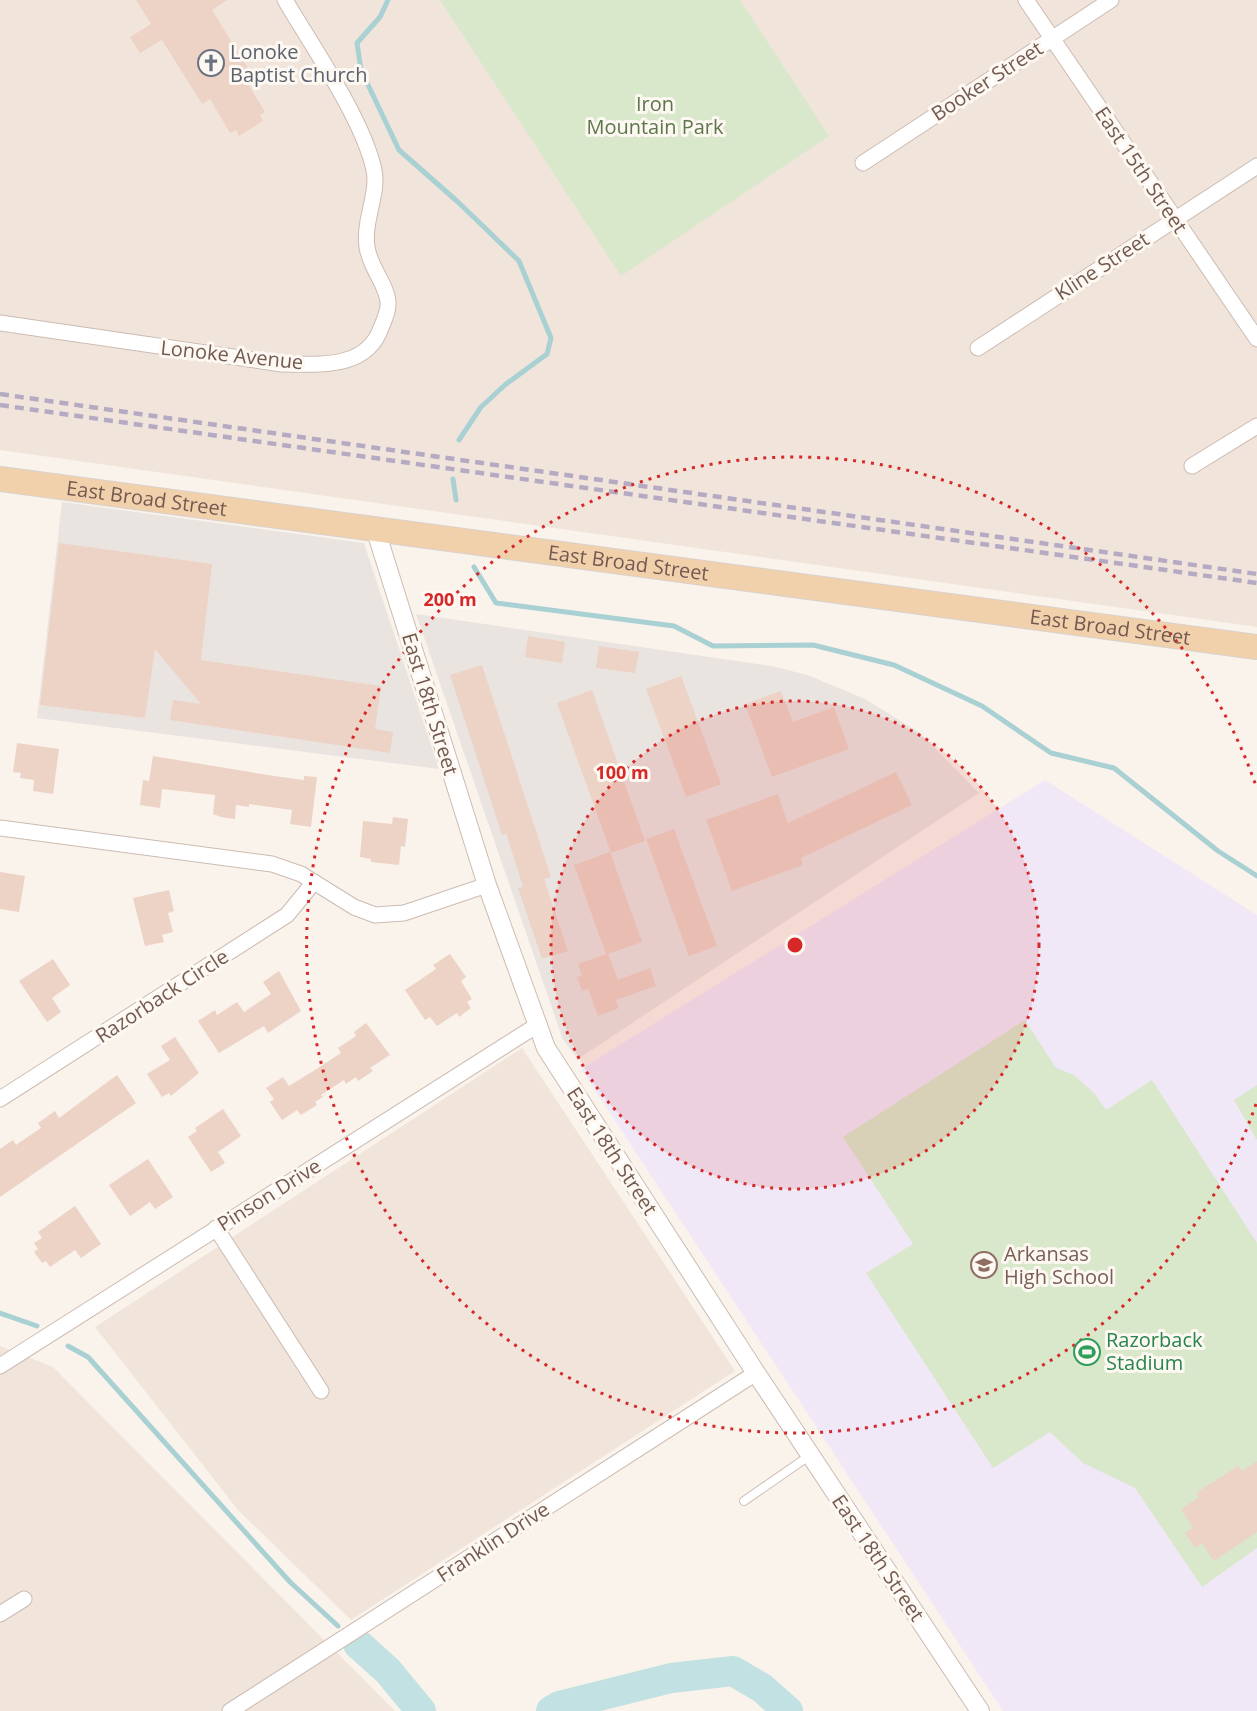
<svg xmlns="http://www.w3.org/2000/svg" width="1257" height="1711" viewBox="0 0 1257 1711" font-family="'Open Sans',sans-serif">
<rect width="100%" height="100%" fill="#faf3eb"/>
<g fill="#f1e5db">
<path d="M0,0H1257V627L0,450Z"/>
<path d="M522,1048L735,1371L351,1620L238,1510L95,1327Z"/>
<path d="M0,1346L53,1367L395,1711H0Z"/>
</g>
<g fill="#eae4e0">
<path d="M62,502L364,543L439,769L37,718Z"/>
<path d="M416,614L777,667L810,676L865,699L920,733L979,793L578,1059L563,1040Z"/>
</g>
<path fill="#f0e8f7" d="M1045,780L1257,915V1711H1003L581,1069Z"/>
<g fill="#d9e7cb">
<path d="M440,0H740L829,136L621,276Z"/>
<path d="M1025,1020L1056,1068L1074,1075L1094,1093L1106,1110L1152,1080L1257,1243V1548L1202,1587L1135,1488L1083,1463L1050,1432L993,1468L866,1273L913,1244L843,1137Z"/>
<path d="M1257,1085V1140L1234,1100Z"/>
</g>
<g fill="none" stroke-linecap="round" stroke-linejoin="round">
<g stroke="#a9d0d3" stroke-width="5">
<path d="M388,0L380,17L357,43L361,70L399,150L458,202L519,261L551,338L547,354L506,384L481,407L459,440"/>
<path d="M453,479L456,500"/>
<path d="M474,567L496,603L674,626L713,646L813,645L894,665L982,706L1051,753L1114,768L1218,851L1257,876"/>
<path d="M0,1313L37,1326"/>
<path d="M68,1346L88,1357L290,1582L338,1626"/>
</g>
<g stroke="#c2e1e2" stroke-width="30">
<path d="M358,1644L388,1671L421,1711"/>
<path d="M551,1711L559,1706L671,1678L733,1671L762,1688L788,1711"/>
</g>
</g>
<g fill="#edd2c6">
<path d="M136,0H227L212,10L251,73L244,77L265,112L260,115L263,121L239,136L236,130L230,133L210,99L202,104L162,40L140,53L130,37L151,24Z"/>
<path d="M59,543L212,564L201,660L381,686L375,729L393,732L390,753L170,720L173,700L201,704L155,649L145,718L40,705Z"/>
<path d="M528,636L565,642L562,663L525,657Z"/>
<path d="M599,646L639,652L635,673L596,668Z"/>
<path d="M482,665L551,877L544,879L568,951L542,959L518,888L523,887L506,833L502,835L450,675Z"/>
<path d="M681,676L721,784L686,797L646,689Z"/>
<path d="M592,690L645,841L611,853L557,703Z"/>
<path d="M781,691L793,722L834,707L849,749L772,777L745,704Z"/>
<path d="M17,743L59,749L53,794L33,791L34,780L20,778L21,773L13,772Z"/>
<path d="M153,756L274,776L304,780V776L317,777L311,827L290,824L292,810L249,804V807L236,805L235,819L221,817L213,814L215,795L162,789L160,808L140,805L143,780L149,781Z"/>
<path d="M896,772L912,805L801,858L803,865L732,891L706,820L778,794L788,823Z"/>
<path d="M393,817L408,819L405,847L401,846L399,865L371,862V859L360,857L363,821L392,824Z"/>
<path d="M674,829L717,946L689,956L646,839Z"/>
<path d="M610,852L642,942L608,954L618,980L650,968L656,986L616,1000L619,1008L598,1016L588,989L582,991L577,977L582,976L578,964L606,954L574,865Z"/>
<path d="M0,872L25,876L19,912L0,909Z"/>
<path d="M169,890L174,911L168,913L173,932L162,935L164,942L145,946L133,898Z"/>
<path d="M450,954L466,977L461,981L472,999L467,1002L471,1008L459,1017L457,1013L437,1026L430,1017L425,1020L405,990L436,969L433,965Z"/>
<path d="M53,959L70,985L52,998L61,1012L47,1022L19,981Z"/>
<path d="M279,971L301,1011L268,1033L264,1026L219,1053L198,1021L215,1010L217,1015L237,1002L244,1012L271,994L263,982Z"/>
<path d="M366,1023L390,1055L370,1068L373,1071L358,1081L356,1077L346,1084L344,1080L321,1095L323,1097L315,1102L317,1105L301,1115L297,1110L282,1120L270,1102L274,1099L266,1088L283,1077L289,1086L315,1070L341,1053L338,1048L356,1036L354,1032Z"/>
<path d="M175,1037L199,1073L171,1096L169,1093L162,1097L147,1074L170,1060L161,1046Z"/>
<path d="M117,1075L136,1103L0,1197V1149L13,1140L16,1145L41,1128L38,1123L55,1111L59,1118Z"/>
<path d="M223,1109L241,1136L218,1152L225,1163L211,1172L188,1137L197,1131L195,1128Z"/>
<path d="M148,1159L173,1197L155,1209L150,1202L130,1216L109,1185Z"/>
<path d="M75,1206L101,1244L81,1258L75,1250L50,1267L46,1261L42,1263L34,1252L38,1249L34,1243L42,1238L38,1232Z"/>
<path d="M1257,1461V1532L1214,1561L1202,1543L1195,1548L1185,1533L1193,1528L1181,1509L1199,1497L1196,1493L1238,1466L1242,1471Z"/>
</g>
<g fill="none" stroke-linecap="round" stroke-linejoin="round">
<defs>
<path id="service" d="M744,1501L809,1456"/>
<g id="minor">
<path d="M1026,0L1257,339"/>
<path d="M863,163L1111,0"/>
<path d="M0,323L282,364C318,364 366,370 381,328C384,320 389,311 388,302C387,285 370,268 367,247C363,221 379,193 374,170C363,119 312,46 285,0"/>
<path d="M978,348L1257,166"/>
<path d="M1192,466L1257,426"/>
<path d="M0,828L272,864L301,874L354,907L375,915L404,913L487,885"/>
<path d="M0,1099L287,915L314,882"/>
<path d="M216,1228L321,1391"/>
<path d="M0,1366L539,1024"/>
<path d="M0,1614L24,1599"/>
<path d="M230,1711L756,1373"/>
</g>
<path id="tertiary" d="M375,528L487,885L546,1048L756,1373L980,1711"/>
<g id="primary">
<path id="s1" d="M0,479L1257,647"/>
</g>
</defs>
<use href="#service" stroke="#ccbbb2" stroke-width="10"/>
<use href="#minor" stroke="#ccbbb2" stroke-width="17"/>
<use href="#tertiary" stroke="#ccbbb2" stroke-width="20"/>
<use href="#primary" stroke="#d8d1ce" stroke-width="26"/>
<use href="#service" stroke="#fff" stroke-width="8"/>
<use href="#minor" stroke="#fff" stroke-width="15"/>
<use href="#tertiary" stroke="#fff" stroke-width="18"/>
<use href="#primary" stroke="#f1d0ac" stroke-width="24"/>
<g stroke="#b5aac4" stroke-width="4.5" stroke-dasharray="9 6" stroke-linecap="butt">
<path d="M0,394L1257,574"/>
<path d="M0,405L1257,583"/>
</g>
</g>
<circle cx="795" cy="945" r="244" fill="#d62828" fill-opacity=".12"/>
<g fill="none" stroke="#d62828" stroke-width="3" stroke-dasharray="3 6">
<circle cx="795" cy="945" r="244"/>
<path d="M1256 1104A488 488 0 1 1 1256 786"/>
</g>
<defs>
<symbol id="church-ring" viewBox="-11 -11 22 22"><circle r="9.5" fill="#fdf8f2" stroke="#6b7280" stroke-width="1.5"/><path d="M-1.2-6h2.4v3.5h3.3v2.4h-3.3V6h-2.4V-.1h-3.3v-2.4h3.3Z" fill="#6b7280"/></symbol>
<symbol id="school-ring" viewBox="-11 -11 22 22"><circle r="9.5" fill="#fdf8f2" stroke="#8d6e63" stroke-width="1.5"/><path d="M0-5L7-2L0 1L-7-2ZM-4 1L0 2.5L4 1V4Q0 6-4 4Z" fill="#8d6e63"/></symbol>
<symbol id="stadium-ring" viewBox="-11 -11 22 22"><circle r="9.5" fill="#fdf8f2" stroke="#2e9e5b" stroke-width="1.5"/><path d="M0-5a6.5 5 0 1 0 0 10a6.5 5 0 1 0 0-10ZM-3.5-1.8h7v3.6h-7Z" fill="#2e9e5b"/></symbol>
</defs>
<g fill-rule="evenodd">
<use href="#church-ring" x="196" y="48" width="30" height="30"/>
<use href="#school-ring" x="969" y="1250" width="30" height="30"/>
<use href="#stadium-ring" x="1072" y="1337" width="30" height="30"/>
</g>
<g text-anchor="middle" stroke-width="6" stroke-linejoin="round" paint-order="stroke">
<g font-size="20" fill="#5b616d" stroke="#fdf8f2" text-anchor="start">
<text x="230" y="59">Lonoke<tspan x="230" dy="23">Baptist Church</tspan></text>
</g>
<g font-size="20" fill="#735a51" stroke="#fdf8f2">
<text transform="translate(987 81) rotate(-33)" y="7">Booker Street</text>
<text transform="translate(1141 170) rotate(56)" y="7">East 15th Street</text>
<text transform="translate(1102 266) rotate(-33)" y="7">Kline Street</text>
<text transform="translate(232 355) rotate(6)" y="7">Lonoke Avenue</text>
<text dy="7" stroke="none"><textPath href="#s1" startOffset="148">East Broad Street</textPath></text>
<text dy="7" stroke="none"><textPath href="#s1" startOffset="634">East Broad Street</textPath></text>
<text dy="7" stroke="none"><textPath href="#s1" startOffset="1120">East Broad Street</textPath></text>
<text transform="translate(430 704) rotate(73)" y="7">East 18th Street</text>
<text transform="translate(162 996) rotate(-33)" y="7">Razorback Circle</text>
<text transform="translate(612 1151) rotate(57)" y="7">East 18th Street</text>
<text transform="translate(269 1195) rotate(-32)" y="7">Pinson Drive</text>
<text transform="translate(493 1542) rotate(-33)" y="7">Franklin Drive</text>
<text transform="translate(878 1558) rotate(56)" y="7">East 18th Street</text>
</g>
<g font-size="20" fill="#5c774a" stroke="#fdf8f2">
<text x="655" y="111">Iron<tspan x="655" dy="23">Mountain Park</tspan></text>
</g>
<g font-size="20" fill="#785e54" stroke="#fdf8f2" text-anchor="start">
<text x="1004" y="1261">Arkansas<tspan x="1004" dy="23">High School</tspan></text>
</g>
<g font-size="20" fill="#27864d" stroke="#fdf8f2" text-anchor="start">
<text x="1106" y="1347">Razorback<tspan x="1106" dy="23">Stadium</tspan></text>
</g>
</g>
<circle cx="795" cy="945" r="9" fill="#d62828" stroke="#fdf8f2" stroke-width="3"/>
<g font-size="18" text-anchor="middle" font-weight="bold" fill="#d62828" stroke="#fdf8f2" stroke-width="6" stroke-linejoin="round" paint-order="stroke">
<text x="450" y="606">200 m</text>
<text x="622" y="779">100 m</text>
</g>
</svg>
